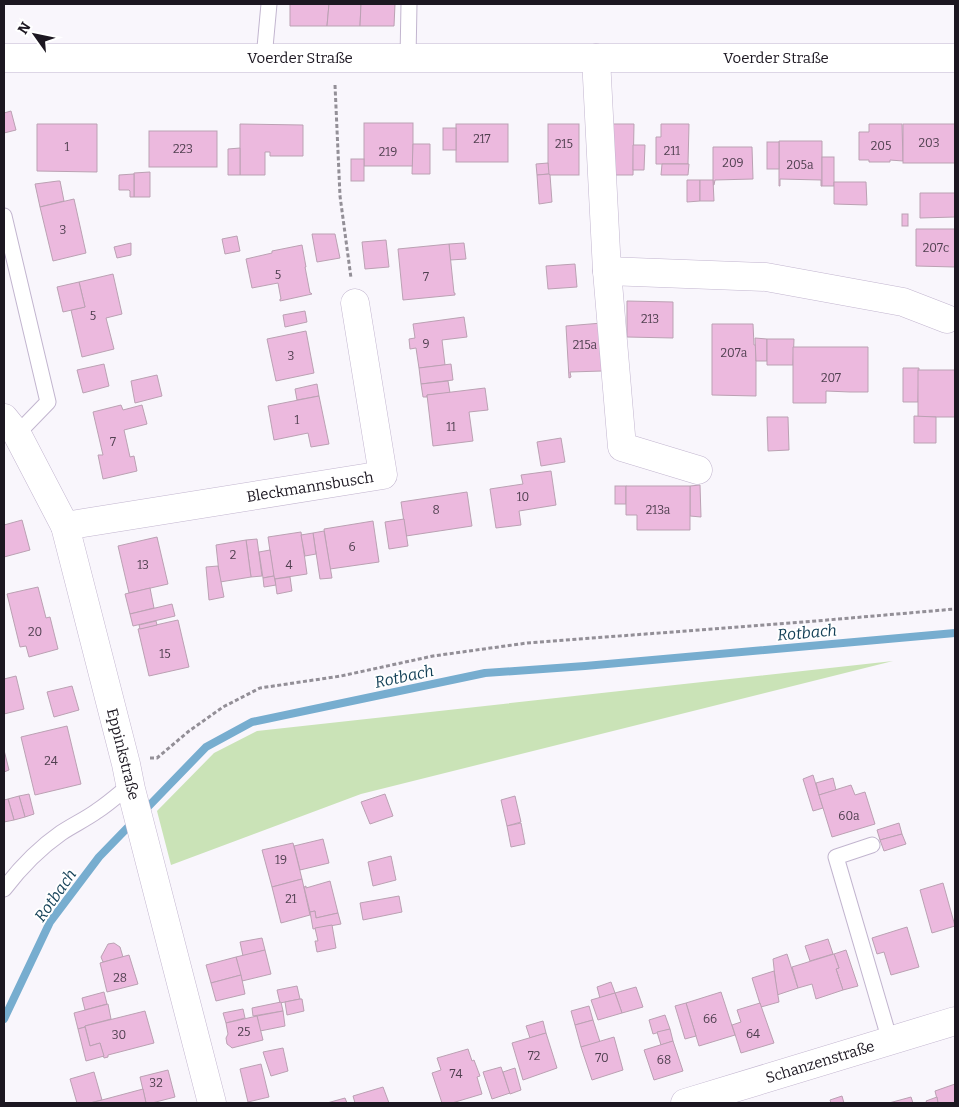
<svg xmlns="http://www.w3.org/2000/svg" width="959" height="1107" viewBox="0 0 959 1107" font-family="Bitter,serif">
<rect width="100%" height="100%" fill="#f9f6fc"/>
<path fill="#cae3b7" d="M893,661L361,794L171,865L157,811L214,753L257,731Z"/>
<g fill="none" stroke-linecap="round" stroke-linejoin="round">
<g stroke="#77adcf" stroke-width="8">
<path d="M143,812L206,747L252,722L485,673L585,666L955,633"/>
<path d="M4,1019L50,922L99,857L133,822"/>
</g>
</g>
<g fill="#ecb9de" stroke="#bba1b3">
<path d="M290,4H329L327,26H290Z"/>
<path d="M329,4H361L360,26H327Z"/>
<path d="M361,4H395L394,26H360Z"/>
<path d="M11,111L16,130L4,133V113Z"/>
<rect x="364" y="123" width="49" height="43"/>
<path d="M37,124H97V172L37,171Z"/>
<path d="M240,124L303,125V156H270V152H265V175H240Z"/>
<rect x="456" y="124" width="52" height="38"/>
<rect x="548" y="124" width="31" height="51"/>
<path d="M610,124H634L633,175H610Z"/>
<path d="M661,124H689L688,164H656V137H661Z"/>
<path d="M869,124H902L903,161L890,160V162H869V160H859V132H869Z"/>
<rect x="903" y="124" width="52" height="39"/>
<rect x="443" y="128" width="13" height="22"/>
<rect x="149" y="131" width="68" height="36"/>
<path d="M779,141H822V186H821V180L780,179V186H779Z"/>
<rect x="767" y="142" width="12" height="27"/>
<path d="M413,144H430V174H412Z"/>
<path d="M633,145H645L644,170H633Z"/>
<path d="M713,147H752L753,179L715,180L714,185H713Z"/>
<path d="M240,148V175H228V149Z"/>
<rect x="822" y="157" width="12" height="29"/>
<rect x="351" y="159" width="13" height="22"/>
<path d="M548,163L549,174L537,175L536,164Z"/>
<path d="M662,164H689L688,175H661Z"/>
<path d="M150,172V197H134V173Z"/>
<path d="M134,174V197H130V191L129,190H119V175Z"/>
<path d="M549,174L550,175L552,202L539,204L537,175Z"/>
<path d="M687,180H700V201L687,202Z"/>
<path d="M700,180H713L714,201H700Z"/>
<path d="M58,181H60L64,201L40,207L35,184Z"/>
<path d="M834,182H866L867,205L834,204Z"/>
<path d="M920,193H955V217L920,218Z"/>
<path d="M74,199L86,253L53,261L40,207Z"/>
<rect x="902" y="214" width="6" height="12"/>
<path d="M916,229H955V267L916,266Z"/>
<path d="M312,234H335L340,258L317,262Z"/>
<path d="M237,236L240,251L225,254L222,239Z"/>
<path d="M386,240L389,267L365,269L362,242Z"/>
<path d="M131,243V255L117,258L114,247Z"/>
<path d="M464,243L466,259L450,260L449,244Z"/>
<path d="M449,244L454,293H455V295L403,300L398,249Z"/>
<path d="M302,245L306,267H305L310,293H311L312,294L280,301V299H281L278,283L252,288L246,259L272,253V251Z"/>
<path d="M575,264L577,287L548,289L546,266Z"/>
<path d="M113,274L122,314L106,318L114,349L82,357L71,310L85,307L79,282Z"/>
<path d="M79,282L85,307L63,312L57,287Z"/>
<path d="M627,301L673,302V338L627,337Z"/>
<path d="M305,311L307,322L285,327L283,315Z"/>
<path d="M464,317L467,337L442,340L445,365L419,368L416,348L410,349L409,339L415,338L413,324Z"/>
<path d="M602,323V371L570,372L571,377L569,378L566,326Z"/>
<path d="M712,324H753L754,345H756V396L712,395Z"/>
<path d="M306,331L314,373L276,381L267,339Z"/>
<path d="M755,338L767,339V361H756Z"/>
<path d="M767,339H794L793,365H767Z"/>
<path d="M793,347H868V392H850L826,391V403H793Z"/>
<path d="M104,364L109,386L83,393L77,370Z"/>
<path d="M451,364L453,380L421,384L419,368Z"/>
<path d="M903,368H919L918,402H903Z"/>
<rect x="918" y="370" width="37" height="47"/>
<path d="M157,375L162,396L135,403L131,381Z"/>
<path d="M448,381L450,393L427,395V397H423L421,384Z"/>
<path d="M317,384L319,396L297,400L295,389Z"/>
<path d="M485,388L488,410L469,412L473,441L433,446L427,395Z"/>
<path d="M319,396L329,444L311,447L308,433L274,440L268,406Z"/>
<path d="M121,405L123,410L142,405L147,424L124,430L130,457L134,456L137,471L103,479L98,455H103L93,412Z"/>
<path d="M914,416L936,417V443H914Z"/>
<path d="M767,417H788L789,450L768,451Z"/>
<path d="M561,438L565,462L541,466L537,442Z"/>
<path d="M551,471L556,505L519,511L521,525L496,528L490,489L523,484L521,475Z"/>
<path d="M700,485L701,517L690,516V486Z"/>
<rect x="615" y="486" width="11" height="18"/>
<path d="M626,486H690V530H637V515H626Z"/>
<path d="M467,492L472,526L406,536L401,502Z"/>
<path d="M404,519L408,546L389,549L385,522Z"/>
<path d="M22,520L30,550L4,557V525Z"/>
<path d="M373,521L379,562L330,569L324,529Z"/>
<path d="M324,531L332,578L320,579L313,533Z"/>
<path d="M301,532L307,574L274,579L268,537Z"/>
<path d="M313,533L316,554L305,556L301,535Z"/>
<path d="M157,537L168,584L129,593L118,546Z"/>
<path d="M257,539L262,576L251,577L246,540Z"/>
<path d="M246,540L251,577L220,582L216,545Z"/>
<path d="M270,550L274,576L263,578L259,552Z"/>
<path d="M218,566L224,597L209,600L206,567Z"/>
<path d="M274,576L276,585L264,587L263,578Z"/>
<path d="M290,577L292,591L277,594L275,579Z"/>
<path d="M38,587L46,618L50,617L58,649L29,657L26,646L20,647L7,594Z"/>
<path d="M150,588L154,608L130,614L125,594Z"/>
<path d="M172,604L175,616L133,626L130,614Z"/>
<path d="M178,620L189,667L149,676L138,629Z"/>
<path d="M156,621L157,625L140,629L139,625Z"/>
<path d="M16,676L24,709L4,714V679Z"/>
<path d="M72,686L79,710L54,717L47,692Z"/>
<path d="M67,726L81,784L35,795L21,737Z"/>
<path d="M4,750L9,770L4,772Z"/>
<path d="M813,775L823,808L813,811L803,779Z"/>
<path d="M833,778L836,790L819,795L816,783Z"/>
<path d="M851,785L855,795L865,792L875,824L832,837L819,795Z"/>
<path d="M29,794L34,814L25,817L19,796Z"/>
<path d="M385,794L393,816L370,824L361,802Z"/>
<path d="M19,796L25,817L14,820L8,799Z"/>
<path d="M515,796L521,822L507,826L501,800Z"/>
<path d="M8,799L14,820L4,822V800Z"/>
<path d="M521,823L525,844L511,847L507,826Z"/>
<path d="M899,823L902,834L880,840L877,830Z"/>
<path d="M902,834L906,844L884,851L880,840Z"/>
<path d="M323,839L329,863L300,870L294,846Z"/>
<path d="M293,843L302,879L272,887L262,850Z"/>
<path d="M391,856L396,880L373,886L368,862Z"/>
<path d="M302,879L310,915L281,923L272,887Z"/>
<path d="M330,881L338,913L316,918L315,911L310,912L304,887L306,886V888Z"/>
<path d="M943,883L955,926L932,933L920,890Z"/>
<path d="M399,896L402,912L363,920L360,903Z"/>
<path d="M315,911L316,918L338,913L341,924L313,929L310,912Z"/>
<path d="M332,925L336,948L317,952L315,941H318L315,928Z"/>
<path d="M907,927L919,967L891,975L884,952L877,954L872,938Z"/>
<path d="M262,938L265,950L243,956L240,942Z"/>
<path d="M828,939L833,954L810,961L805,946Z"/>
<path d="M114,943L120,947L123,957L103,962L101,957L108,944Z"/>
<path d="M265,950L271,974L242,981L236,957Z"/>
<path d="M846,950L858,986L843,990L836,969L839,968L834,954Z"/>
<path d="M787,954L798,988L777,995L773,959Z"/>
<path d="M834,954L839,968L836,969L843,990L816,999L812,984L798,988L792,967Z"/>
<path d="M129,955L138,984L107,992L100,963Z"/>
<path d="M236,957L241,975L211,983L206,965Z"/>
<path d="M774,971L779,1002L761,1007L752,978Z"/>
<path d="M241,975L245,994L216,1001L211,983Z"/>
<path d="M611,982L615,993L600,998L597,987Z"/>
<path d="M297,986L300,999L280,1003L277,990Z"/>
<path d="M636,987L643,1007L622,1013L615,993Z"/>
<path d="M104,992L107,1004L85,1010L82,998Z"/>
<path d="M721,992L735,1035L699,1046L686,1003Z"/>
<path d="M615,993L622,1013L598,1020L591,1000Z"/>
<path d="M300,999H302L304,1011L287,1015L285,1002Z"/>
<path d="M281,1002L283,1011L253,1016L252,1008Z"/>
<path d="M686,1003L696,1036L685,1039L675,1006Z"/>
<path d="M760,1003L774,1043L741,1053L732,1025L741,1022L737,1010Z"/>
<path d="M108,1004L111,1019L85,1026V1027L78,1029L74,1013Z"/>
<path d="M589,1006L593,1020L575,1025L571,1011Z"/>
<path d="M243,1009L245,1018L226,1023L223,1013Z"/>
<path d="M145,1011L154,1043L108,1055V1057L104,1058L100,1043L90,1046L85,1026Z"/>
<path d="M283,1011L285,1026L260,1031L257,1016Z"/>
<path d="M665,1015L670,1029L653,1034L649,1020Z"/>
<path d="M257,1016L263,1040L232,1048L231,1047L227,1044L226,1038L228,1034L226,1023Z"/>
<path d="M593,1020L600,1042L581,1047L575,1025Z"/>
<path d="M543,1021L546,1033L530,1038L526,1026Z"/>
<path d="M85,1027L90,1046L100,1043L104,1056L86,1061L78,1029Z"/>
<path d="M670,1029L673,1041L661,1045L657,1032Z"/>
<path d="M546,1033L557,1068L523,1080L512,1043Z"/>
<path d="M614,1037L623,1070L592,1080L581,1047Z"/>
<path d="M673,1041L683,1071L654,1080L644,1050Z"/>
<path d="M283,1048L288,1071L271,1076L263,1052Z"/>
<path d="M468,1049L472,1061L474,1060L480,1076L477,1077L482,1094L452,1103H442L432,1073L441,1070L437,1058Z"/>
<path d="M261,1064L269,1097L248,1102L240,1069Z"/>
<path d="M501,1067L510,1093L492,1099L483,1072Z"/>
<path d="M515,1068L521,1090L510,1094L503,1072Z"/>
<path d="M168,1070L175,1097L152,1103H146L140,1077Z"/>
<path d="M94,1072L102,1100L90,1103H77L70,1079Z"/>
<path d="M955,1084V1103H938L935,1091Z"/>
<path d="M383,1087L389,1103H355L353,1096Z"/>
<path d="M143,1089L146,1103H90L102,1100Z"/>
<path d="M842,1096L844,1103H831L830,1100Z"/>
<path d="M911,1097L913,1103H889Z"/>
<path d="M937,1097L938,1103H927L926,1101Z"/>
<path d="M345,1098L347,1103H327Z"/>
</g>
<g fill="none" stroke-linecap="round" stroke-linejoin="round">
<defs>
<g id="service">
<path d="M264,58L269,4"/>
<path d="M408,58L409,4"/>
<path d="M4,216L48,402L17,434"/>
<path d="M872,845L836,857L890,1041"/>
<path d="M4,889C20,868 38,849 61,833C73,825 86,819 97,811C109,803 119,794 130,785"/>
</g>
<g id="minor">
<path d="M596,58L607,271L622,447L698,470"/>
<path d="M607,271L766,277L903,302L947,319"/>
<path d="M65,526L383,475L355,303"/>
<path d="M685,1103L955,1021"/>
</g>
<path id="tertiary" d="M4,418L17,434L65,526L126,764L131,789L212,1103"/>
<path id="secondary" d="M4,58H955"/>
</defs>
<use href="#service" stroke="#c2b5cf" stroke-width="17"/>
<use href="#minor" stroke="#c2b5cf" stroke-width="29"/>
<use href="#tertiary" stroke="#c2b5cf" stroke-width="29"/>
<use href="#secondary" stroke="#c2b5cf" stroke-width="29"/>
<g stroke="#938f97" stroke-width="3" stroke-dasharray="4 2.5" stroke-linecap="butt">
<path d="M335,85L340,196L351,278"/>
<path d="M150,758H157L189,731L223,707L260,688L341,676L433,656L527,643L804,622L955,609"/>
</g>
<use href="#service" stroke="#fff" stroke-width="15"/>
<use href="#minor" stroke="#fff" stroke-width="28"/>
<use href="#tertiary" stroke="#fff" stroke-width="28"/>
<use href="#secondary" stroke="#fff" stroke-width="28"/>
</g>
<g text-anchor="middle" stroke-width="4" stroke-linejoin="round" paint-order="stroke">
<g font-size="12" fill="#504050">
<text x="482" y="143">217</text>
<text x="929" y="147">203</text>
<text x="564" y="148">215</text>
<text x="881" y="150">205</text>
<text x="67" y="151">1</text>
<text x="183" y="153">223</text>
<text x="672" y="155">211</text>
<text x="388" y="156">219</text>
<text x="733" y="167">209</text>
<text x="800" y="169">205a</text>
<text x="63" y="234">3</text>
<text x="936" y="252">207c</text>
<text x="278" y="279">5</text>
<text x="426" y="281">7</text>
<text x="93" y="320">5</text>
<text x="650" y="323">213</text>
<text x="426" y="348">9</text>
<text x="585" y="349">215a</text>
<text x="734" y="357">207a</text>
<text x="291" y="360">3</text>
<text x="831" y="382">207</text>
<text x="297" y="424">1</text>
<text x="451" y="431">11</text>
<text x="113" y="446">7</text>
<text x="523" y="501">10</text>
<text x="436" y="514">8</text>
<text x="658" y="514">213a</text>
<text x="352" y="551">6</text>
<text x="233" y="559">2</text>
<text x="143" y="569">13</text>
<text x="289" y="569">4</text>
<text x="35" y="636">20</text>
<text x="165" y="658">15</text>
<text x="51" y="765">24</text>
<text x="849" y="820">60a</text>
<text x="281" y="864">19</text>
<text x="291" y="903">21</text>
<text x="120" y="982">28</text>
<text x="710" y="1023">66</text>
<text x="244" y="1036">25</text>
<text x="753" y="1038">64</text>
<text x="119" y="1039">30</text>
<text x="534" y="1060">72</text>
<text x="602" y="1062">70</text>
<text x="664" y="1064">68</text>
<text x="456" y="1078">74</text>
<text x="156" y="1087">32</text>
</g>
<g font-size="15" fill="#1c1721" stroke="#fff">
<text x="300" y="63">Voerder Straße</text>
<text x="776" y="63">Voerder Straße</text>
<text transform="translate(310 487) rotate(-9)" y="5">Bleckmannsbusch</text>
<text transform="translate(123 754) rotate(76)" y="5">Eppinkstraße</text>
<text transform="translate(820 1062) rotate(-17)" y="5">Schanzenstraße</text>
</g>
<g font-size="16" font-style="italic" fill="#123f56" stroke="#fff">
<text transform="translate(807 632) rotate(-5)" y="6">Rotbach</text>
<text transform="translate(404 676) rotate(-12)" y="6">Rotbach</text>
<text transform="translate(55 895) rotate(-55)" y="6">Rotbach</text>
</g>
</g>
<rect width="959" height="1107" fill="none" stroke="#1c1721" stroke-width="10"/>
<g transform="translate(35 35) rotate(303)" stroke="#ffffff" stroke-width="4" paint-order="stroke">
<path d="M0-4L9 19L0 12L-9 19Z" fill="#1c1721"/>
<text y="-8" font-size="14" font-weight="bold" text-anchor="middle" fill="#1c1721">N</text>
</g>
</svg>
